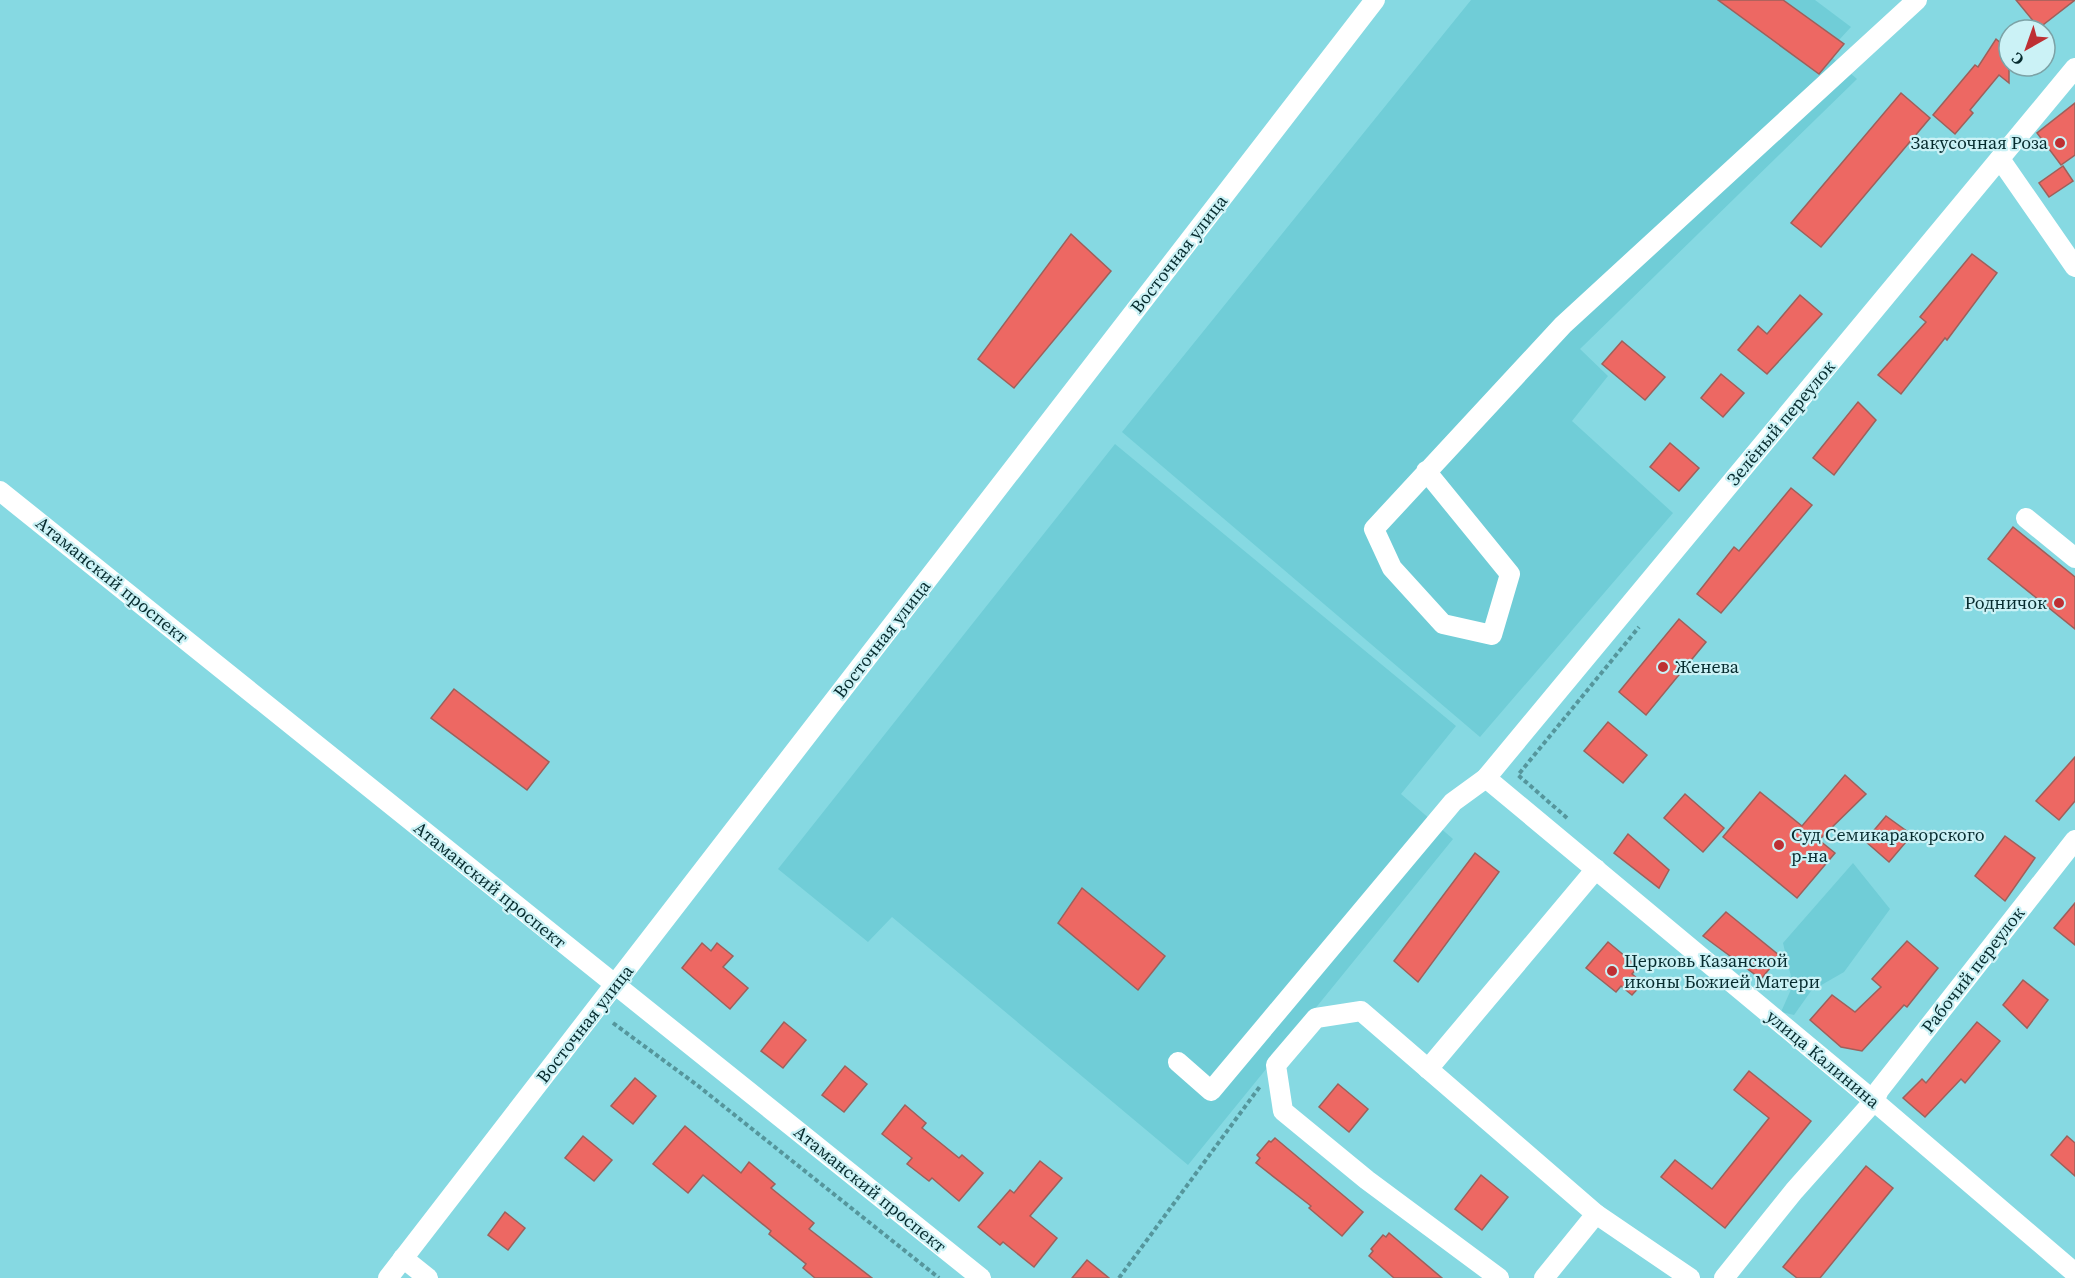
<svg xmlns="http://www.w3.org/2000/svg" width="2075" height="1278" viewBox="0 0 2075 1278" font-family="'Source Serif 4',serif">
<rect width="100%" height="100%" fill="#86d9e2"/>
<g fill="#70cdd7">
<path d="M1471,0H1815L1851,27L1827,53L1857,79L1580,349L1608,376L1572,421L1673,513L1480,737L1122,432Z"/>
<path d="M1115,444L1456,726L1401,794L1453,839L1188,1165L892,917L868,942L778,869Z"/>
<path d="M1853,863L1890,909L1844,972L1811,991L1794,1015L1781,1012L1793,985L1783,943Z"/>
</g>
<g fill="#ed6863" stroke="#9d605b" stroke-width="1.5">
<path d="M1718,0H1783L1844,44L1819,74Z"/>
<path d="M2016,0H2075L2039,28Z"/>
<path d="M1996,39L2009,50V83L1999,75L1970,110L1973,113L1955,134L1933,115L1975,65L1978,67Z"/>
<path d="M1901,93L1930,118L1821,247L1791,223Z"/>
<path d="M2075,103V155L2061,165L2037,133Z"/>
<path d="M2063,166L2073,181L2049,197L2039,183Z"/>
<path d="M1071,234L1111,271L1014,388L978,359Z"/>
<path d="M1972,254L1997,273L1947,340L1945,338L1901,394L1878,375L1926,322L1920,317Z"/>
<path d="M1800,295L1822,314L1767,374L1738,350L1758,326L1767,334Z"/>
<path d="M1622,341L1665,377L1645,400L1602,364Z"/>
<path d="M1721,374L1744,393L1723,417L1701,398Z"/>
<path d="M1858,402L1876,420L1834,475L1813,458Z"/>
<path d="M1670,443L1699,468L1679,491L1650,467Z"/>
<path d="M1791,488L1812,505L1721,613L1697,594L1734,547L1739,551Z"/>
<path d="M2013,527L2075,577V629L1988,559Z"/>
<path d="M1679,619L1706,642L1646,715L1619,692Z"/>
<path d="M454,689L549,762L527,790L431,718Z"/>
<path d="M1608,722L1647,755L1623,783L1584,751Z"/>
<path d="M2075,757V801L2059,820L2036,801Z"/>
<path d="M1845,775L1866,794L1819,840L1835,853L1797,898L1723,837L1760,792L1802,826Z"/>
<path d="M1685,794L1724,828L1703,852L1664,818Z"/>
<path d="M1886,816L1912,835L1889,862L1865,841Z"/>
<path d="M1628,834L1669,870L1659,888L1614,853Z"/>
<path d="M2005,836L2035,858L2005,901L1975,876Z"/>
<path d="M1475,853L1499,872L1418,982L1394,961Z"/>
<path d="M1082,888L1165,956L1138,990L1058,923Z"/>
<path d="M2075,903V945L2054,928Z"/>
<path d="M1726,912L1780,956L1761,979L1703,936Z"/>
<path d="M1907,941L1938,968L1907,1007L1904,1005L1862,1051L1841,1047L1810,1020L1832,995L1855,1012L1881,987L1872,979Z"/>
<path d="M1608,942L1638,967L1632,974L1643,983L1632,995L1621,986L1616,992L1586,968Z"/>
<path d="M702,943L711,951L717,943L733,956L723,967L748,988L730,1009L682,968Z"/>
<path d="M2023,980L2048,1000L2027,1028L2003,1005Z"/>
<path d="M784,1022L806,1040L783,1068L761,1051Z"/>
<path d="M1977,1022L2000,1041L1965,1083L1961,1079L1925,1117L1903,1098L1922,1079L1926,1083Z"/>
<path d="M845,1066L867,1084L844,1112L822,1095Z"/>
<path d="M1749,1071L1811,1121L1725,1228L1661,1177L1675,1160L1712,1189L1769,1118L1734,1090Z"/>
<path d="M635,1078L656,1096L633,1124L611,1106Z"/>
<path d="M1338,1084L1368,1109L1349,1132L1319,1107Z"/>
<path d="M905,1105L926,1123L922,1128L959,1158L962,1155L983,1173L959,1201L932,1178L929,1181L907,1164L912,1158L882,1134Z"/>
<path d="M685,1126L741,1173L749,1162L775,1184L771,1188L814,1223L809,1229L872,1278H815L803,1268L806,1264L769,1234L771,1231L703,1175L688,1193L653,1164Z"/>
<path d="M583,1136L612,1160L594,1181L565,1158Z"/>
<path d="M2067,1136L2075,1143V1176L2051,1155Z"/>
<path d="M1275,1138L1363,1212L1342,1236L1309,1208L1311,1206L1256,1163L1260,1158L1257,1155L1269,1141L1271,1142Z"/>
<path d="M1040,1161L1062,1178L1030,1216L1057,1238L1034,1267L1003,1242L1000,1245L978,1227L1010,1190L1014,1193Z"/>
<path d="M1866,1166L1893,1188L1820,1278H1797L1783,1267Z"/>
<path d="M1481,1175L1508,1197L1482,1230L1455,1209Z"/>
<path d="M505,1212L525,1228L508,1250L488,1235Z"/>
<path d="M1389,1233L1442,1278H1394L1369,1256L1373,1251L1371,1249L1383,1235L1386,1237Z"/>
<path d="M1087,1260L1109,1278H1072Z"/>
</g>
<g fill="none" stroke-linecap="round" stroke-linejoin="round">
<g stroke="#55969c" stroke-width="4" stroke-dasharray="4.5 3" stroke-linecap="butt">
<path d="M1567,818L1518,775L1639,627"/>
<path d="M613,1023L697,1085L939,1278"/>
<path d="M1119,1278L1261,1085"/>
</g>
<g stroke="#fff" stroke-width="20">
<path d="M2000,159L2075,267"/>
<path d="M1426,471L1510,574L1492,635L1443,624L1392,568L1374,529L1563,325L1917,0"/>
<path d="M0,491L981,1278"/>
<path d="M2026,518L2075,558"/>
<path d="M1486,778L1874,1101L2075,1273"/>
<path d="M1178,1062L1211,1091L1453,802L1486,778L2075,68"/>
<path d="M1428,1069L1596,869"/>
<path d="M403,1258L428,1278"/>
<path d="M388,1278L1375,0"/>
<path d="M1499,1278L1367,1180L1283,1111L1276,1065L1316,1018L1361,1011L1596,1214L1690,1278"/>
<path d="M1544,1278L1596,1214"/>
<path d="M1724,1278L1794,1191L1874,1101L1879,1090L2075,840"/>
</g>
</g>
<g fill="#be2f33" stroke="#cbf2f6" stroke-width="2">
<circle cx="2060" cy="143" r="6"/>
<circle cx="2059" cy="603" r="6"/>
<circle cx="1663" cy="667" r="6"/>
<circle cx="1779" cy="845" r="6"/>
<circle cx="1612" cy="971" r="6"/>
</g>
<g text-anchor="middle" stroke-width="4.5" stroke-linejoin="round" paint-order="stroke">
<g font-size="18" fill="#062b2e" stroke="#cbf2f6" text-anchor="start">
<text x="2048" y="149" text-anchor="end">Закусочная Роза</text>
<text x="2047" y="609" text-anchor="end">Родничок</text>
<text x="1675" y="673">Женева</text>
<text x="1791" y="841">Суд Семикаракорского<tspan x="1791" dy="21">р-на</tspan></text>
<text x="1624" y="967">Церковь Казанской<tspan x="1624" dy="21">иконы Божией Матери</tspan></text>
</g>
<g font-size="18" fill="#062b2e" stroke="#cbf2f6">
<text transform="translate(1179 254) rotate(-52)" y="6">Восточная улица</text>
<text transform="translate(1781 423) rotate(-50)" y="6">Зелёный переулок</text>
<text transform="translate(112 580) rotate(39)" y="6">Атаманский проспект</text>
<text transform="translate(882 639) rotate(-52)" y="6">Восточная улица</text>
<text transform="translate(490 885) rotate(39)" y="6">Атаманский проспект</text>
<text transform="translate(1973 970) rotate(-52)" y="6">Рабочий переулок</text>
<text transform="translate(585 1024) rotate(-52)" y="6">Восточная улица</text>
<text transform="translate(1823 1059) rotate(40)" y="6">улица Калинина</text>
<text transform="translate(870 1189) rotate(39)" y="6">Атаманский проспект</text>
</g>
</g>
<g transform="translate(2027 48) rotate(220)"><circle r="28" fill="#cbf2f6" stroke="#7ca2a6" stroke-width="1.5"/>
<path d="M0-4.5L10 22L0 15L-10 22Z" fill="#be2f33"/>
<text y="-9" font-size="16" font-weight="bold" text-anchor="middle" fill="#062b2e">С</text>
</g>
</svg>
